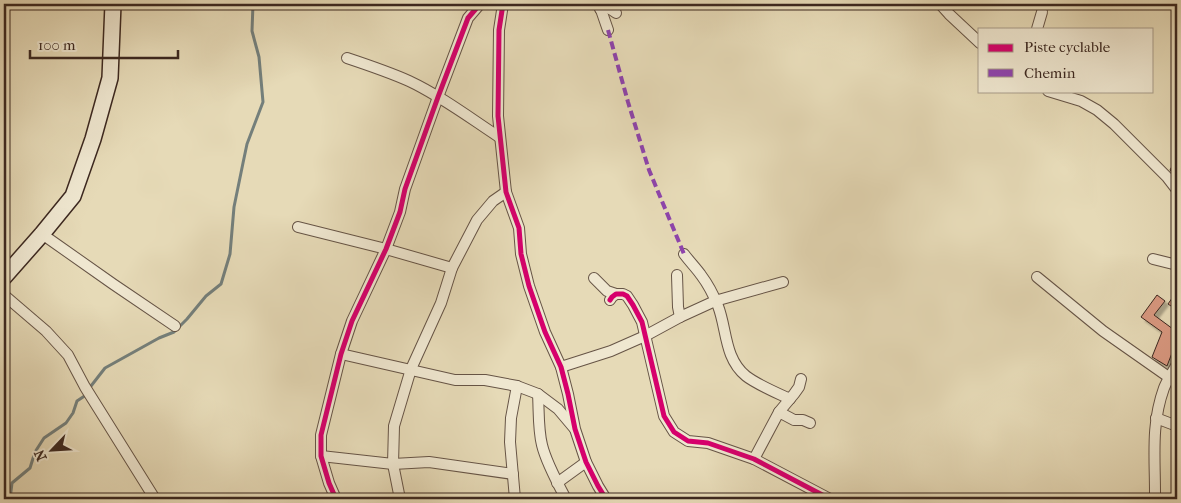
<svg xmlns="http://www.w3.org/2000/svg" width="1181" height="503" viewBox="0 0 1181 503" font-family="'IM FELL French Canon',serif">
<defs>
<filter id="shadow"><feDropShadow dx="4" dy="4" stdDeviation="1" flood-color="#0004"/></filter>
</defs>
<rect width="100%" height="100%" fill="#e6dab7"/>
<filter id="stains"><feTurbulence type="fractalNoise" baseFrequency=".004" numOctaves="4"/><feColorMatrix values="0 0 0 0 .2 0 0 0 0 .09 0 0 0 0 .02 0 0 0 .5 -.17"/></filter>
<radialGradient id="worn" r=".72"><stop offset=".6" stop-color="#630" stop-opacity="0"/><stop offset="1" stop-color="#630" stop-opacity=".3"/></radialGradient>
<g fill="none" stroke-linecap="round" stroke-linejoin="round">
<g stroke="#747f7b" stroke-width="3">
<path d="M91,386L105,368L159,338L174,332L187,319L206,296L221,284L230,254L234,207L243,163L247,144L263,102L259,57L252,31L253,4"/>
<path d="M10,499L12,483L30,468L35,452L44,438L66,423L73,413L77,401L86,395"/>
</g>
</g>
<g fill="#d99981" stroke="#3c2820" filter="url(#shadow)">
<path d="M1177,157V179L1170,170Z"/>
<path d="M1177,291V310L1168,304Z"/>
<path d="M1157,295L1165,301L1154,315L1177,332V340L1167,366L1152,357L1162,332L1141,317Z"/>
</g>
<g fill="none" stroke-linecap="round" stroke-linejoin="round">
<defs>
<g id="street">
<path d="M503,4L499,30L498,116L506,192L519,228L521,254L529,286L545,332L561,367L568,394L575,429L586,462L598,486L606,499"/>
<path d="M599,4L608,30"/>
<path d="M940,4L949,14L980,43"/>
<path d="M600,9C607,7 610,8 616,13"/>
<path d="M1037,29L1042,12"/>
<path d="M347,58C368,65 389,72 409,81C441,96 470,118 499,137"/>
<path d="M1048,91L1081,101L1097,110L1114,124L1167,177L1177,190"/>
<path d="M298,227L386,249L452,268"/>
<path d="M42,234L113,284L175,326"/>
<path d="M684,254C690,262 696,268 701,275C707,283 714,296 718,306C727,329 724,358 746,376C756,384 777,393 790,399"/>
<path d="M1153,259L1177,265"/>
<path d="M677,275L678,307L680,317"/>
<path d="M1037,277L1103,331L1170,378"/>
<path d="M594,278L607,291L616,294"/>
<path d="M4,295L46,331L68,355L85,387L155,499"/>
<path d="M610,300L612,297L616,294H623L627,296L633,305L642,322L664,416L674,432L688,441L708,443L754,459L830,499"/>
<path d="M341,354L455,380H485L517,386L538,394L558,409L574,428"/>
<path d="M561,367L611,351L645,336L680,317L715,301L783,282"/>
<path d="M538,394C539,411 538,429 542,445C546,462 558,484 566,499"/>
<path d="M779,412L794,420H803L810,423"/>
<path d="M1156,418L1177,426"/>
<path d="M321,456L393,464L429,462L513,474"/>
<path d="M754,459L779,412L794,394L799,387L801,379"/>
<path d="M557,483L586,462"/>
<path d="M336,499L329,483L321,456V435L341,354L352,321L386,249L400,212L405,189L438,97L468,18L480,4"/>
<path d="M400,499L393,464L394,426L411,369L441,303L452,268L477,220L493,201L506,192"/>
<path d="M515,499L510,442L511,418L517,386"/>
<path d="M1156,499L1155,493C1155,456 1151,424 1164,388C1167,380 1173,372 1177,364"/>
</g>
<path id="secondary" d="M4,277L42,234L73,196L93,139L110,78L113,4"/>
</defs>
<use href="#street" stroke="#665446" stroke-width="12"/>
<use href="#secondary" stroke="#3c2820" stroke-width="18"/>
<use href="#street" stroke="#efe7d0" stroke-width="10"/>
<use href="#secondary" stroke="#efe7d0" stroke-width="15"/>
<path stroke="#8e44ad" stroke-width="4" stroke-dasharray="8 4" stroke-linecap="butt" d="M608,30L628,102L649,170L684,254"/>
<defs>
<g id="cycleway">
<path d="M503,4L499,30L498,116L506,192L519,228L521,254L529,286L545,332L561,367L568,394L575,429L586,462L598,486L606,499"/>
<path d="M610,300L612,297L616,294H623L627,296L633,305L642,322L664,416L674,432L688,441L708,443L754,459L830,499"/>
<path d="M336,499L329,483L321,456V435L341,354L352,321L386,249L400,212L405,189L438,97L468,18L480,4"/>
</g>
</defs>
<use href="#cycleway" stroke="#efe7d0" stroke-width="8"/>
<use href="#cycleway" stroke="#d6006c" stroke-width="5"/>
</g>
<rect width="1181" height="503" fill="none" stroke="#e6dab7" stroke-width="20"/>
<rect x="5" y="5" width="1171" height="493" fill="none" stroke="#3c2820" stroke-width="2.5"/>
<rect x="10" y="10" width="1161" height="483" fill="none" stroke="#3c2820"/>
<rect x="978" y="28" width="175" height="65" fill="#efe7d0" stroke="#a79b8a"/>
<rect x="988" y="44" width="25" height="8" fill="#d6006c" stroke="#a79b8a"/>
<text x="1024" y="52" font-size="15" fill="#3c2820">Piste cyclable</text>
<rect x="988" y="69" width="25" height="8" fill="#8e44ad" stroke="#a79b8a"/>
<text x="1024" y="78" font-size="15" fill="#3c2820">Chemin</text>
<g transform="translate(52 450) rotate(245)" stroke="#efe7d0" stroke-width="4" paint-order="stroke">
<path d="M0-4L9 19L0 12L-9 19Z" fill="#3c2820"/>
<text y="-8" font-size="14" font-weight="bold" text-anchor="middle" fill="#3c2820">N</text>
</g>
<path d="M30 50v8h148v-8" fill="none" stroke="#3c2820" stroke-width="2.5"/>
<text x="38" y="50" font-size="15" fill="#3c2820" stroke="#efe7d0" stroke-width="4" paint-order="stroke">100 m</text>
<rect width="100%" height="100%" filter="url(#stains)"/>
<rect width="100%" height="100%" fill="url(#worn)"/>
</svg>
